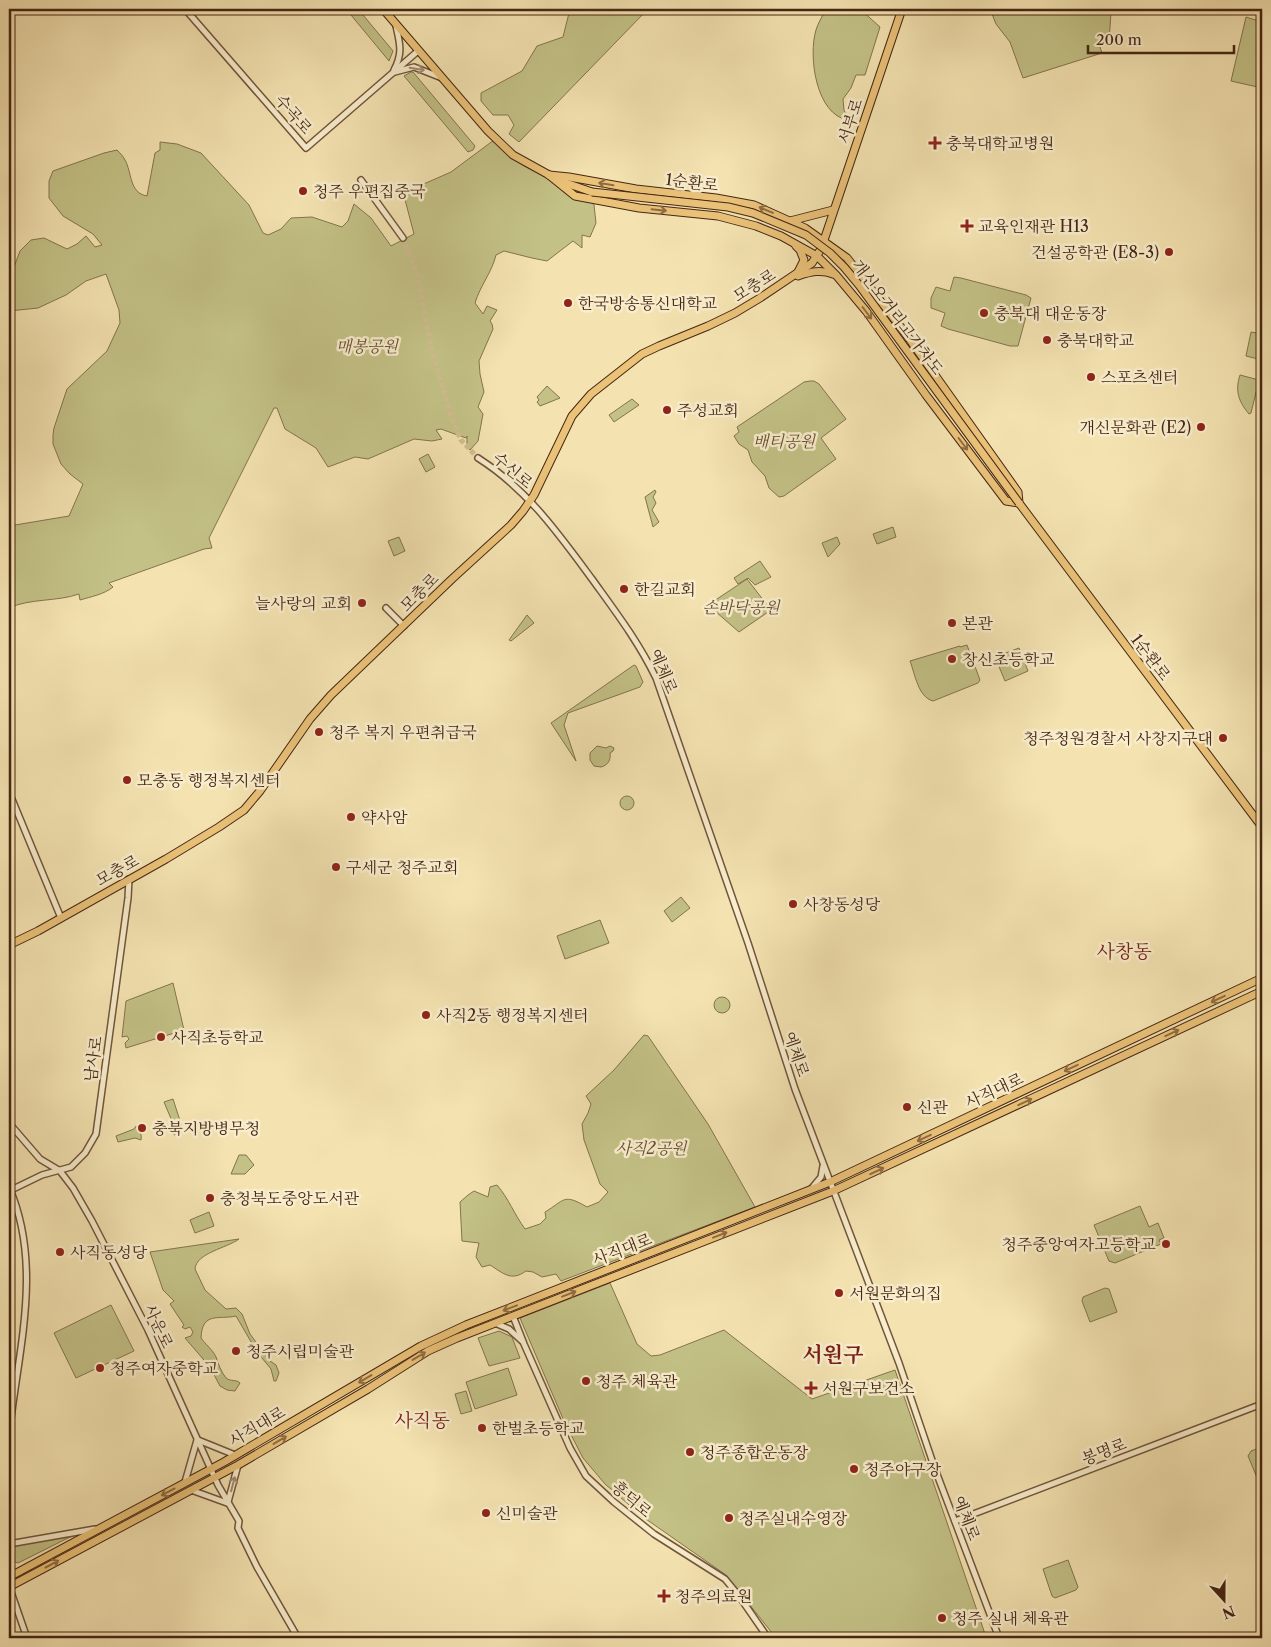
<svg xmlns="http://www.w3.org/2000/svg" width="1271" height="1647" viewBox="0 0 1271 1647" font-family="'Libre Caslon Text','Noto Serif KR',serif">
<rect width="100%" height="100%" fill="#f4e3b1"/>
<filter id="stains"><feTurbulence type="fractalNoise" baseFrequency=".004" numOctaves="4"/><feColorMatrix values="0 0 0 0 .2 0 0 0 0 .09 0 0 0 0 .02 0 0 0 .5 -.17"/></filter>
<radialGradient id="worn" r=".72"><stop offset=".6" stop-color="#630" stop-opacity="0"/><stop offset="1" stop-color="#630" stop-opacity=".3"/></radialGradient>
<g fill="#c3c186" stroke="#84744e">
<path d="M346,9H358L393,51L389,61Z"/>
<path d="M577,9H648L519,142L509,134L514,125L508,115H493L481,101V93L522,71L537,46L563,37L569,13Z"/>
<path d="M826,9H860L880,27L865,75H856L851,88L843,99L844,110L848,120C816,115 808,56 816,30C818,23 823,15 826,9Z"/>
<path d="M990,9H1113L1111,12L1109,42L1100,47L1102,53L1023,78L1010,42L996,24Z"/>
<path d="M1246,17L1262,22V88L1231,81Z"/>
<path d="M411,72H413L475,146L473,150L468,152L404,76Z"/>
<path d="M494,140L524,166L574,191L593,196L596,223L590,237L582,235V248L573,241L547,261L532,258L504,251L496,255C492,272 480,286 475,303L483,314L487,306L497,310L490,321L492,324L493,329L479,361L480,374L484,392L478,407L483,414L478,441L470,450L467,447V436L466,438L441,429L436,430L442,439L432,441L414,439L368,459L355,457L328,467L316,448L285,429L277,408H274L209,538L212,548L204,549L109,583L113,587C105,594 90,597 80,600L79,594C56,602 31,598 9,608V526L69,516L83,484L70,474L61,464L53,444V435L54,428L67,389L107,351L120,323L119,310L106,274L86,281L66,295L38,308L9,311V274L14,267L20,251L31,240L44,238L67,249L77,244L86,236L95,247L102,245L93,234L63,216L49,198V181L53,171L104,153L117,150C120,153 123,156 125,160C132,172 129,193 147,196L155,153L160,150V142L177,144L201,153L249,205L263,233L268,235L281,229L291,218L312,217L342,227L348,221L354,204L371,218L391,246L414,234L403,192H410V190L451,172Z"/>
<path d="M954,277L961,278L1026,295L1031,298L1018,346H1010L948,329L941,326L945,313L931,308V298L936,287L950,291Z"/>
<path d="M1251,332L1262,334V360L1246,356Z"/>
<path d="M1240,375L1259,380L1251,413L1249,414C1238,401 1235,390 1240,375Z"/>
<path d="M810,381H814L819,384L846,419L821,438L836,459L784,496L779,497L769,488L765,476L752,462L748,450L739,444L734,436L739,432L737,427L804,382Z"/>
<path d="M547,386L560,398L540,406L537,402L539,400L537,397Z"/>
<path d="M632,399L639,405L614,422L609,415Z"/>
<path d="M428,454L435,467L426,472L419,459Z"/>
<path d="M655,490L656,492L653,497L656,503L652,510L659,522L653,527L645,497Z"/>
<path d="M893,527L896,537L877,544L873,534Z"/>
<path d="M399,537L405,551L394,556L388,541Z"/>
<path d="M837,537L840,544L828,557L822,543Z"/>
<path d="M760,561L771,577L755,585L748,578L738,584L734,578Z"/>
<path d="M747,579L771,610L739,632L708,605Z"/>
<path d="M527,615L534,623L511,641L509,640Z"/>
<path d="M967,645L980,680L978,683L933,701C918,697 915,674 910,661L960,646V647Z"/>
<path d="M1019,648L1028,671L1005,681L995,657Z"/>
<path d="M634,665L636,666L643,682L640,687L568,713L564,725L576,761L551,723Z"/>
<path d="M597,746L606,748L610,746L614,748L613,751L610,753C611,760 608,765 601,767L594,766L590,760V753Z"/>
<circle cx="627" cy="803" r="7"/>
<path d="M681,897L690,908L672,922L664,911Z"/>
<path d="M600,920L609,943L565,959L557,936Z"/>
<path d="M173,983L184,1030L126,1048L125,1043L129,1039L127,1036L122,1037L126,1001Z"/>
<circle cx="722" cy="1005" r="8"/>
<path d="M644,1035L648,1036L708,1124L755,1207L561,1281L556,1274L542,1277L533,1272L526,1271C511,1282 503,1273 490,1265L482,1267L476,1257L479,1243L462,1241L460,1202L468,1195L474,1191L488,1197L490,1187L497,1185C509,1199 514,1214 525,1229L540,1224L546,1218L545,1212C565,1200 563,1193 587,1207L599,1202L608,1192L600,1184L584,1140L582,1124L588,1113L591,1104L586,1096L614,1070Z"/>
<path d="M173,1099L183,1130L174,1135L172,1121L164,1102Z"/>
<path d="M136,1126C140,1129 142,1135 141,1140L135,1138L118,1142L116,1136L134,1129Z"/>
<path d="M239,1155H246L254,1165L245,1174H231Z"/>
<path d="M1140,1206L1149,1227L1158,1223L1164,1238L1159,1240L1161,1244L1115,1263L1109,1261L1094,1225Z"/>
<path d="M209,1212L214,1226L195,1233L190,1220Z"/>
<path d="M239,1239C227,1248 196,1253 195,1269L205,1290L226,1309L236,1308L242,1314L250,1334L270,1361L276,1365L279,1373L276,1381H274L271,1369L257,1352L236,1316C219,1320 202,1311 201,1338C205,1344 213,1350 216,1357C218,1363 221,1372 226,1378C231,1382 236,1379 240,1383L235,1391L227,1390L220,1386L210,1367L185,1338L191,1336L193,1332L190,1327L185,1329L182,1327L184,1325L170,1304L174,1301L163,1290L150,1252Z"/>
<path d="M610,1283L637,1344L651,1356L660,1355L724,1330L812,1399L895,1370L986,1637L982,1638H776L726,1575L643,1517L605,1484L583,1458L564,1421L520,1318Z"/>
<path d="M1105,1288L1109,1289L1117,1312L1090,1322L1082,1301L1083,1297Z"/>
<path d="M111,1305L134,1351L76,1378L54,1333Z"/>
<path d="M499,1331L512,1337L520,1358L489,1366L478,1338Z"/>
<path d="M508,1368L517,1395L475,1409L466,1382Z"/>
<path d="M466,1391L472,1411L461,1414L455,1394Z"/>
<path d="M1262,1447V1481L1258,1480L1248,1456L1251,1451Z"/>
<path d="M76,1534L18,1563L13,1561L12,1547L58,1536Z"/>
<path d="M1068,1560L1078,1587L1076,1590L1055,1598L1052,1596L1043,1569Z"/>
</g>
<g fill="none" stroke-linecap="round" stroke-linejoin="round">
<path stroke="#d1bd92" stroke-width="5" stroke-dasharray="5 2.5" stroke-linecap="butt" d="M403,238L417,273L432,351L452,419L461,440L478,458"/>
<defs>
<g id="minor">
<path d="M185,9L306,148L418,51"/>
<path d="M394,70C403,53 400,44 396,26"/>
<path d="M395,72L414,67L442,78"/>
<path d="M361,180L403,238"/>
<path d="M478,458C527,489 558,533 592,579C615,611 638,641 656,678L748,943L795,1089L899,1363L935,1469L999,1638"/>
<path d="M386,608L404,626"/>
<path d="M9,792L61,918"/>
<path d="M9,1123L40,1159L60,1171L73,1188L92,1221L148,1330L218,1485L239,1521L238,1528L257,1567L298,1638"/>
<path d="M9,1187C44,1267 17,1354 9,1436"/>
<path d="M811,1189L821,1177L823,1166"/>
<path d="M9,1191L42,1175L71,1167L85,1153L96,1134L128,898L129,879"/>
<path d="M513,1316L524,1344L570,1448L586,1476L614,1502L654,1534L725,1579L739,1596L768,1638"/>
<path d="M495,1323L509,1329L522,1341"/>
<path d="M198,1440L235,1455"/>
<path d="M185,1482L197,1440"/>
<path d="M191,1490L227,1503"/>
<path d="M228,1502L238,1465"/>
<path d="M955,1521L1262,1404"/>
<path d="M9,1544L95,1529"/>
<path d="M9,1546L10,1562L9,1573"/>
<path d="M9,1586L27,1638"/>
</g>
<g id="major">
<path d="M383,9L488,131L513,155L560,181L592,192"/>
<path d="M549,175L569,177L636,189L716,198L754,205L805,228L847,258L903,330L1018,492L1019,503L1262,827"/>
<path d="M549,175L575,196L639,208L718,216L756,226L781,236L817,256L836,275L866,311L926,395L1006,501L1019,503"/>
<path d="M790,221L833,210"/>
<path d="M796,246L800,250L804,260L798,272"/>
<path d="M798,276C810,272 821,269 833,274"/>
<path d="M9,945L38,931L166,859L219,827L244,810L260,791L310,719L331,695L452,579L511,525L523,511L534,495L572,416L591,394L642,354L659,346L708,326L735,313L760,298L812,263L821,249L902,9"/>
<path d="M9,1577L224,1462L421,1346L466,1325L830,1182L1262,978"/>
<path d="M9,1587L238,1465L368,1389L428,1351L457,1338L833,1191L1262,991"/>
</g>
</defs>
<use href="#minor" stroke="#72553c" stroke-width="8"/>
<use href="#major" stroke="#462615" stroke-width="9"/>
<use href="#minor" stroke="#f8edcc" stroke-width="5"/>
<use href="#major" stroke="#eac278" stroke-width="7"/>
<defs>
<path id="major-bridge" d="M592,192L728,207L753,213L806,235L830,253L844,267L859,285L1019,503"/>
</defs>
<use href="#major-bridge" stroke="#462615" stroke-width="9" stroke-linecap="butt"/>
<use href="#major-bridge" stroke="#eac278" stroke-width="7"/>
</g>
<defs><path id="oneway-shaft" d="M-6 0H5M1.5-3L5.5 0L1.5 3" fill="none" stroke-width="1.6" stroke-linecap="round" stroke-linejoin="round" transform="scale(1.25)"/></defs>
<g stroke="#9f8a70">
<use href="#oneway-shaft" transform="translate(417 69) rotate(10)"/>
<use href="#oneway-shaft" transform="translate(233 1484) rotate(-75)"/>
</g>
<g stroke="#906c42">
<use href="#oneway-shaft" transform="translate(606 184) rotate(-170)"/>
<use href="#oneway-shaft" transform="translate(659 210) rotate(6)"/>
<use href="#oneway-shaft" transform="translate(766 210) rotate(-157)"/>
<use href="#oneway-shaft" transform="translate(867 313) rotate(53)"/>
<use href="#oneway-shaft" transform="translate(963 444) rotate(53)"/>
<use href="#oneway-shaft" transform="translate(1218 999) rotate(155)"/>
<use href="#oneway-shaft" transform="translate(1172 1033) rotate(-25)"/>
<use href="#oneway-shaft" transform="translate(1071 1068) rotate(155)"/>
<use href="#oneway-shaft" transform="translate(1025 1102) rotate(-25)"/>
<use href="#oneway-shaft" transform="translate(924 1138) rotate(155)"/>
<use href="#oneway-shaft" transform="translate(877 1171) rotate(-25)"/>
<use href="#oneway-shaft" transform="translate(720 1235) rotate(-21)"/>
<use href="#oneway-shaft" transform="translate(569 1294) rotate(-21)"/>
<use href="#oneway-shaft" transform="translate(510 1308) rotate(159)"/>
<use href="#oneway-shaft" transform="translate(419 1356) rotate(-31)"/>
<use href="#oneway-shaft" transform="translate(365 1379) rotate(149)"/>
<use href="#oneway-shaft" transform="translate(280 1440) rotate(-31)"/>
<use href="#oneway-shaft" transform="translate(168 1492) rotate(152)"/>
<use href="#oneway-shaft" transform="translate(52 1564) rotate(-28)"/>
</g>
<g fill="#8f2418" stroke="#f8edcc" stroke-width="2">
<path d="M932.5 135.5h5v5h5v5h-5v5h-5v-5h-5v-5h5z"/>
<circle cx="303" cy="191" r="5"/>
<path d="M964.5 218.5h5v5h5v5h-5v5h-5v-5h-5v-5h5z"/>
<circle cx="1169" cy="252" r="5"/>
<circle cx="568" cy="303" r="5"/>
<circle cx="984" cy="313" r="5"/>
<circle cx="1047" cy="340" r="5"/>
<circle cx="1091" cy="377" r="5"/>
<circle cx="667" cy="410" r="5"/>
<circle cx="1201" cy="427" r="5"/>
<circle cx="624" cy="589" r="5"/>
<circle cx="362" cy="603" r="5"/>
<circle cx="952" cy="623" r="5"/>
<circle cx="952" cy="659" r="5"/>
<circle cx="319" cy="732" r="5"/>
<circle cx="1223" cy="738" r="5"/>
<circle cx="127" cy="780" r="5"/>
<circle cx="351" cy="817" r="5"/>
<circle cx="336" cy="867" r="5"/>
<circle cx="793" cy="904" r="5"/>
<circle cx="426" cy="1015" r="5"/>
<circle cx="161" cy="1037" r="5"/>
<circle cx="907" cy="1107" r="5"/>
<circle cx="142" cy="1128" r="5"/>
<circle cx="210" cy="1198" r="5"/>
<circle cx="1166" cy="1244" r="5"/>
<circle cx="60" cy="1252" r="5"/>
<circle cx="839" cy="1293" r="5"/>
<circle cx="236" cy="1351" r="5"/>
<circle cx="100" cy="1368" r="5"/>
<circle cx="586" cy="1381" r="5"/>
<path d="M808.5 1380.5h5v5h5v5h-5v5h-5v-5h-5v-5h5z"/>
<circle cx="482" cy="1428" r="5"/>
<circle cx="690" cy="1452" r="5"/>
<circle cx="854" cy="1469" r="5"/>
<circle cx="486" cy="1513" r="5"/>
<circle cx="729" cy="1518" r="5"/>
<path d="M661.5 1588.5h5v5h5v5h-5v5h-5v-5h-5v-5h5z"/>
<circle cx="942" cy="1618" r="5"/>
</g>
<g text-anchor="middle" stroke-width="5" stroke-linejoin="round" paint-order="stroke">
<g font-size="16" fill="#462615" stroke="#f8edcc">
<text transform="translate(294 114) rotate(49)" y="6">수곡로</text>
<text transform="translate(850 121) rotate(-72)" y="6">서부로</text>
<text transform="translate(692 182) rotate(7)" y="6">1순환로</text>
<text transform="translate(754 285) rotate(-32)" y="6">모충로</text>
<text transform="translate(898 317) rotate(53)" y="6">개신오거리고가차도</text>
<text transform="translate(513 470) rotate(40)" y="6">수신로</text>
<text transform="translate(419 592) rotate(-45)" y="6">모충로</text>
<text transform="translate(1151 657) rotate(53)" y="6">1순환로</text>
<text transform="translate(664 671) rotate(67)" y="6">예체로</text>
<text transform="translate(117 870) rotate(-29)" y="6">모충로</text>
<text transform="translate(797 1054) rotate(71)" y="6">예체로</text>
<text transform="translate(93 1059) rotate(-82)" y="6">남사로</text>
<text transform="translate(994 1090) rotate(-25)" y="6">사직대로</text>
<text transform="translate(622 1249) rotate(-21)" y="6">사직대로</text>
<text transform="translate(159 1326) rotate(65)" y="6">사운로</text>
<text transform="translate(257 1426) rotate(-31)" y="6">사직대로</text>
<text transform="translate(1104 1451) rotate(-21)" y="6">봉명로</text>
<text transform="translate(632 1499) rotate(40)" y="6">흥덕로</text>
<text transform="translate(967 1518) rotate(69)" y="6">예체로</text>
</g>
<g font-size="16" fill="#462615" stroke="#f8edcc" text-anchor="start">
<text x="946" y="149">충북대학교병원</text>
<text x="313" y="197">청주 우편집중국</text>
<text x="978" y="232">교육인재관 H13</text>
<text x="1159" y="258" text-anchor="end">건설공학관 (E8-3)</text>
<text x="578" y="309">한국방송통신대학교</text>
<text x="994" y="319">충북대 대운동장</text>
<text x="1057" y="346">충북대학교</text>
<text x="1101" y="383">스포츠센터</text>
<text x="677" y="416">주성교회</text>
<text x="1191" y="433" text-anchor="end">개신문화관 (E2)</text>
<text x="634" y="595">한길교회</text>
<text x="352" y="609" text-anchor="end">늘사랑의 교회</text>
<text x="962" y="629">본관</text>
<text x="962" y="665">창신초등학교</text>
<text x="329" y="738">청주 복지 우편취급국</text>
<text x="1213" y="744" text-anchor="end">청주청원경찰서 사창지구대</text>
<text x="137" y="786">모충동 행정복지센터</text>
<text x="361" y="823">약사암</text>
<text x="346" y="873">구세군 청주교회</text>
<text x="803" y="910">사창동성당</text>
<text x="436" y="1021">사직2동 행정복지센터</text>
<text x="171" y="1043">사직초등학교</text>
<text x="917" y="1113">신관</text>
<text x="152" y="1134">충북지방병무청</text>
<text x="220" y="1204">충청북도중앙도서관</text>
<text x="1156" y="1250" text-anchor="end">청주중앙여자고등학교</text>
<text x="70" y="1258">사직동성당</text>
<text x="849" y="1299">서원문화의집</text>
<text x="246" y="1357">청주시립미술관</text>
<text x="110" y="1374">청주여자중학교</text>
<text x="596" y="1387">청주 체육관</text>
<text x="822" y="1394">서원구보건소</text>
<text x="492" y="1434">한벌초등학교</text>
<text x="700" y="1458">청주종합운동장</text>
<text x="864" y="1475">청주야구장</text>
<text x="496" y="1519">신미술관</text>
<text x="739" y="1524">청주실내수영장</text>
<text x="675" y="1602">청주의료원</text>
<text x="952" y="1624">청주 실내 체육관</text>
</g>
<g font-size="16" font-style="italic" fill="#654d31" stroke="#f8edcc">
<text x="367" y="352">매봉공원</text>
<text x="784" y="447">배티공원</text>
<text x="741" y="613">손바닥공원</text>
<text x="651" y="1154">사직2공원</text>
</g>
<g font-size="19" fill="#7a1f14" stroke="#f8edcc">
<text x="1124" y="958">사창동</text>
<text x="422" y="1427">사직동</text>
</g>
<g font-size="21" font-weight="bold" fill="#7a1f14" stroke="#f8edcc">
<text x="833" y="1362">서원구</text>
</g>
</g>
<rect width="1271" height="1647" fill="none" stroke="#f4e3b1" stroke-width="30"/>
<rect x="10" y="10" width="1251" height="1627" fill="none" stroke="#462615" stroke-width="2.5"/>
<rect x="15" y="15" width="1241" height="1617" fill="none" stroke="#462615"/>
<g transform="translate(1224 1600) rotate(159)" stroke="#f8edcc" stroke-width="4" paint-order="stroke">
<path d="M0-4L9 19L0 12L-9 19Z" fill="#462615"/>
<text y="-8" font-size="14" font-weight="bold" text-anchor="middle" fill="#462615">N</text>
</g>
<path d="M1088 45v8h146v-8" fill="none" stroke="#462615" stroke-width="2.5"/>
<text x="1096" y="45" font-size="15" fill="#462615" stroke="#f8edcc" stroke-width="4" paint-order="stroke">200 m</text>
<rect width="100%" height="100%" filter="url(#stains)"/>
<rect width="100%" height="100%" fill="url(#worn)"/>
</svg>
